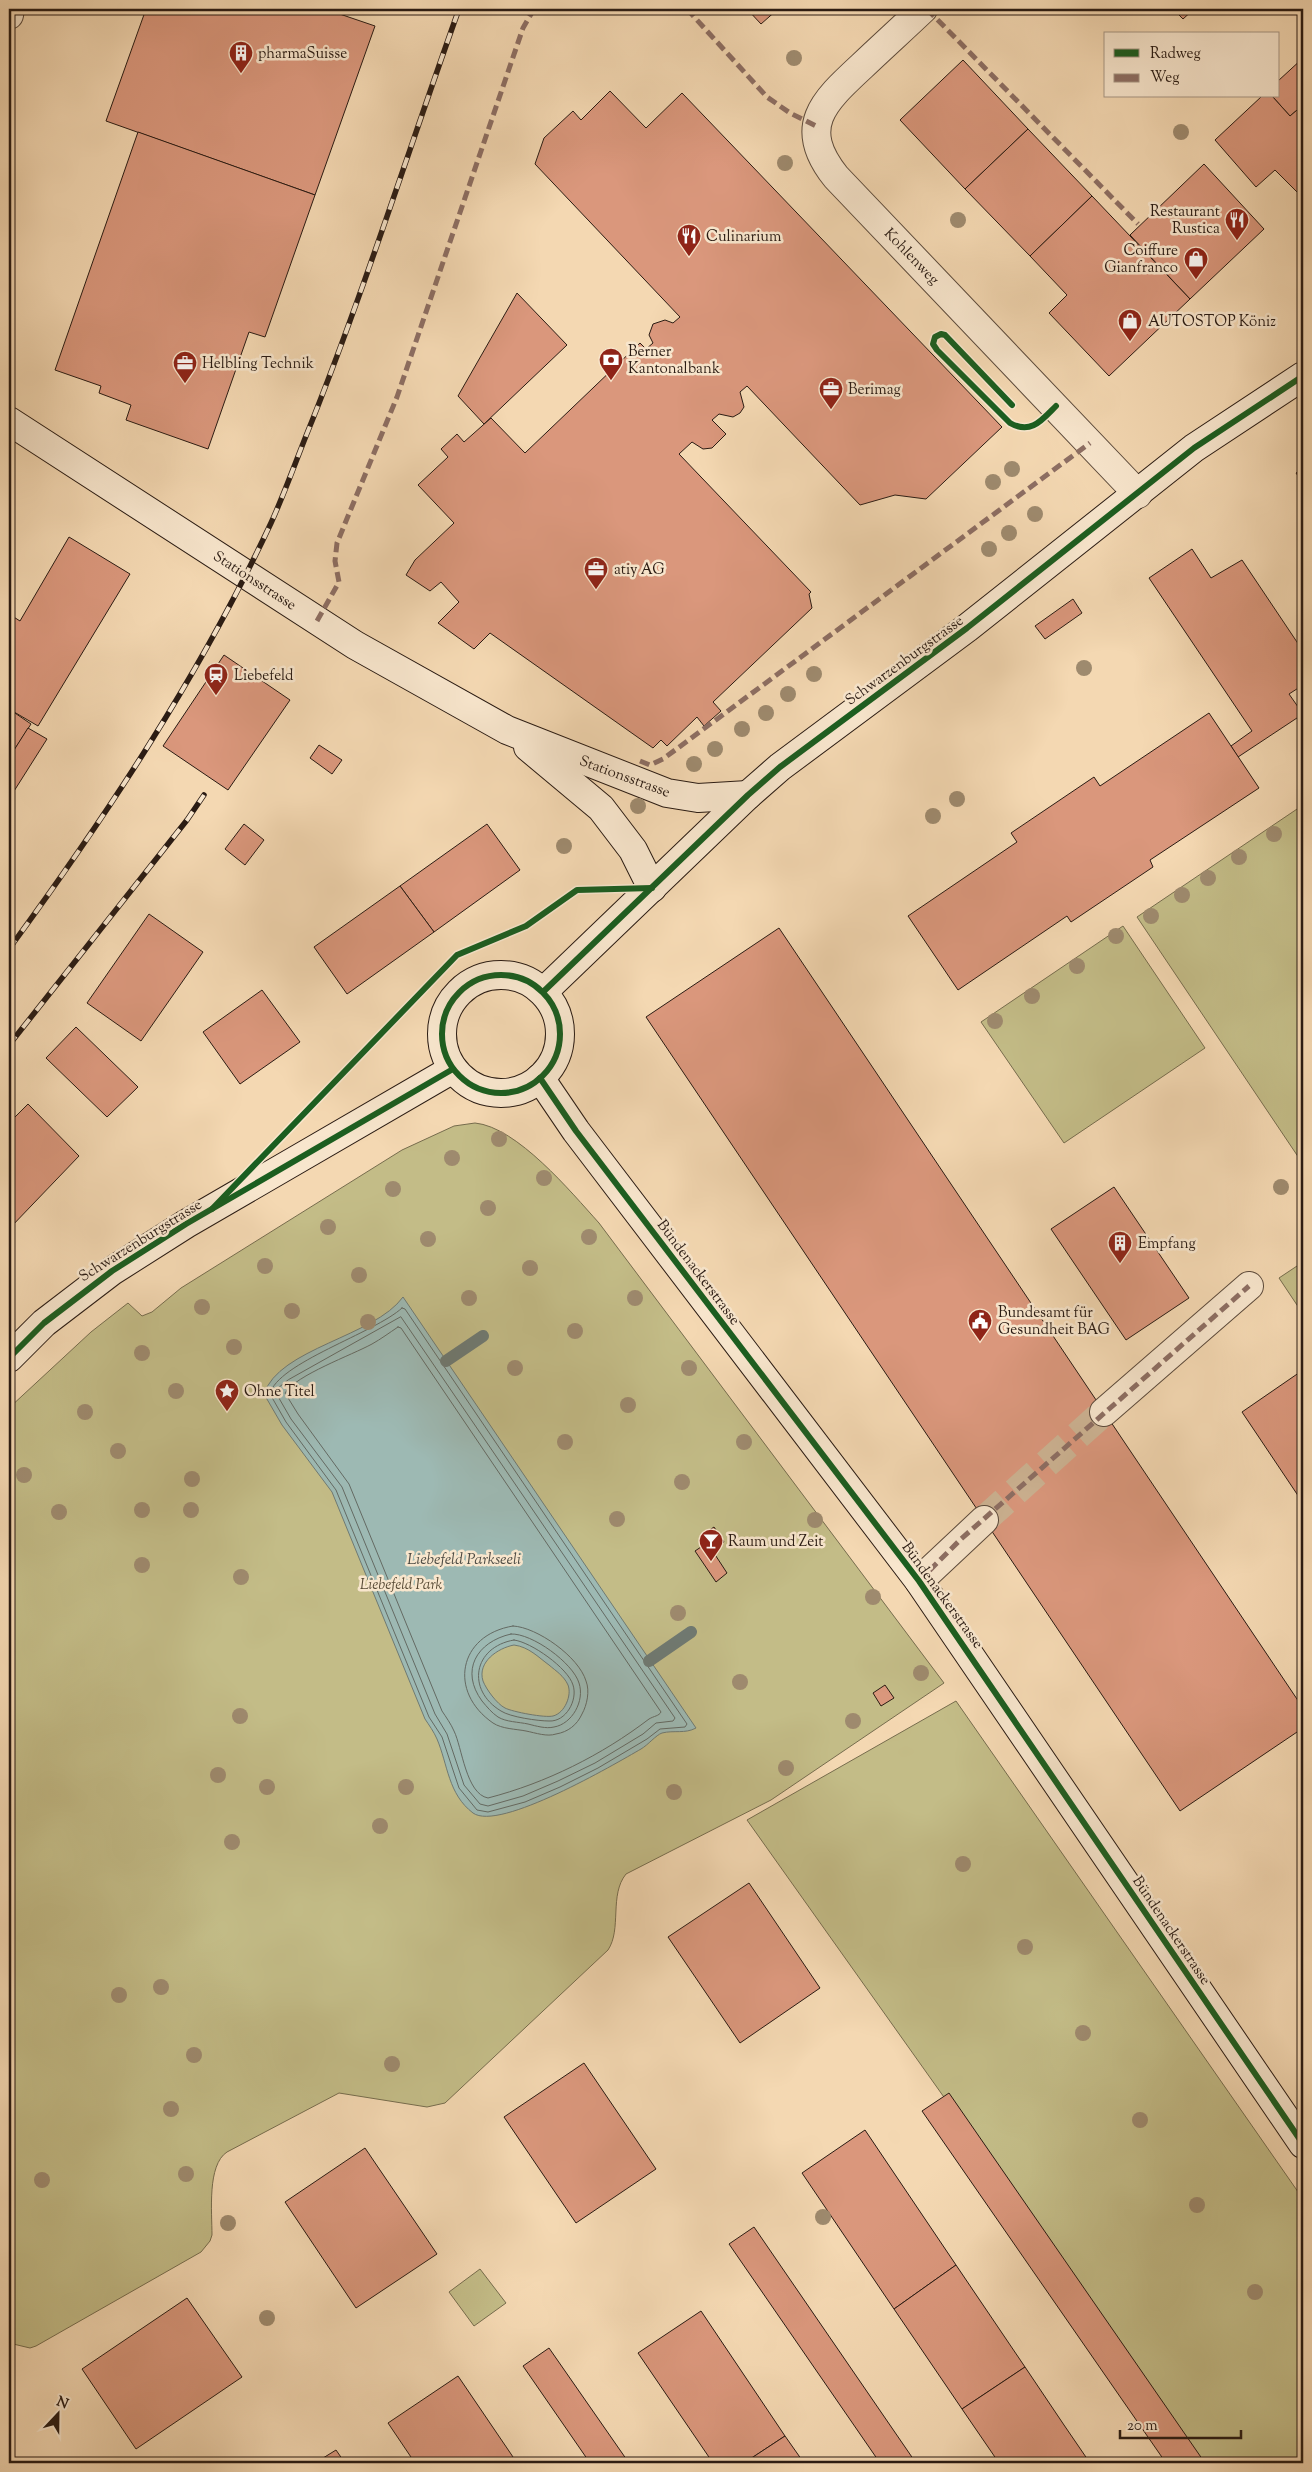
<svg xmlns="http://www.w3.org/2000/svg" width="1312" height="2472" viewBox="0 0 1312 2472" font-family="'Sorts Mill Goudy',serif">
<rect width="100%" height="100%" fill="#f4d8b2"/>
<filter id="stains"><feTurbulence type="fractalNoise" baseFrequency=".004" numOctaves="4"/><feColorMatrix values="0 0 0 0 .2 0 0 0 0 .09 0 0 0 0 .02 0 0 0 .5 -.17"/></filter>
<radialGradient id="worn" r=".72"><stop offset=".6" stop-color="#630" stop-opacity="0"/><stop offset="1" stop-color="#630" stop-opacity=".3"/></radialGradient>
<g fill="#c3bc87" stroke="#766c4d">
<path d="M1303,805V1164L1137,917Z"/>
<path d="M1123,926L1205,1048L1064,1143L981,1022Z"/>
<path d="M475,1123C517,1127 571,1192 599,1223L944,1683L771,1800L626,1874C609,1895 622,1929 608,1950L445,2103L427,2107L339,2093L227,2152C207,2165 212,2212 212,2235L210,2241L201,2252L36,2346L30,2348L9,2343V1408L91,1332L128,1303L142,1316L152,1312L181,1288L402,1150L454,1126Z"/>
<path d="M1303,1262V1314L1279,1278Z"/>
<path d="M956,1701L1303,2199V2463H1204L747,1820Z"/>
<path d="M480,2269L506,2303L474,2326L449,2292Z"/>
</g>
<path fill="#9db9b3" stroke="#6f7a73" fill-rule="evenodd" d="M403,1297L696,1728C685,1734 674,1730 662,1733C656,1735 648,1745 641,1749C615,1764 499,1832 473,1813C448,1794 448,1765 437,1739C434,1732 429,1725 425,1719L332,1492L282,1425L264,1394C279,1348 374,1337 403,1297ZM514,1645C529,1647 538,1657 549,1665C556,1671 564,1676 568,1685C572,1695 565,1713 553,1716C545,1718 513,1712 505,1708C497,1704 486,1689 483,1681C477,1662 498,1648 514,1645Z"/>
<g fill="none" stroke-linecap="round" stroke-linejoin="round">
<g stroke="#646a63" stroke-width="1">
<path d="M402,1308L405,1309L687,1724L685,1727L660,1729L647,1739L598,1768L560,1787L525,1802L488,1812L477,1810L459,1788L442,1737L429,1717L336,1490L286,1422L270,1394C277,1363 375,1333 402,1308Z"/>
<path d="M401,1317L675,1718L673,1721L656,1723L643,1734L595,1763L558,1781L523,1796L488,1806L480,1804L464,1785L447,1734L435,1714L342,1487L291,1419L276,1393L278,1388L288,1380Z"/>
<path d="M398,1327L401,1328L661,1712C659,1716 654,1716 649,1719C602,1755 546,1783 488,1798C466,1794 462,1747 454,1731C451,1724 446,1717 442,1711L349,1484L298,1414L285,1393C296,1375 352,1355 372,1344C381,1339 389,1333 398,1327Z"/>
<path d="M513,1626C537,1627 579,1657 586,1681C590,1691 587,1705 582,1714C577,1725 568,1732 556,1734C547,1737 536,1733 526,1731C516,1729 502,1729 493,1723C448,1692 458,1635 513,1626Z"/>
<path d="M511,1634C532,1633 573,1663 579,1683C585,1701 572,1724 554,1727C546,1729 536,1726 528,1724C519,1722 506,1722 498,1717C492,1713 487,1707 482,1701C460,1671 476,1642 511,1634Z"/>
<path d="M514,1640C531,1642 568,1668 573,1685C578,1700 566,1722 549,1721C538,1721 510,1717 501,1711C466,1690 473,1647 514,1640Z"/>
</g>
<g stroke="#6f7a73" stroke-width="12">
<path d="M446,1361L483,1336"/>
<path d="M649,1661L691,1632"/>
</g>
</g>
<g fill="#da977c" stroke="#2a1b13">
<path d="M146,9H325L375,26L315,195L106,121Z"/>
<path d="M747,9H778L761,24Z"/>
<path d="M1173,9H1194L1183,19Z"/>
<path d="M1303,58V105L1290,116L1272,96H1278V81Z"/>
<path d="M963,60L1028,129L965,189L900,120Z"/>
<path d="M610,91L646,128L682,93L1002,427L926,499L895,495L860,505L747,386L740,392L744,407L740,413L733,417L719,414L712,420L726,434L712,448L703,449L692,442L679,454L811,592L809,594L812,608L713,702L721,711L704,726L697,717L667,746L661,740L653,748L490,633L474,649L438,623L459,602L441,582L430,591L406,575L415,560L454,523L418,485L448,457L441,449L457,434L464,442L491,418L525,453L640,343L646,349L653,343L649,335L653,324L665,320L673,323L680,317L535,164L544,138L573,111L581,120Z"/>
<path d="M1262,96H1272L1290,116L1303,105V192L1300,195L1275,170L1256,187L1215,140Z"/>
<path d="M1028,129L1092,196L1030,256L965,189Z"/>
<path d="M138,132L315,195L265,337L249,332L208,449L126,420L131,405L99,393L101,386L55,370Z"/>
<path d="M1204,164L1264,229L1190,299L1130,235Z"/>
<path d="M1092,196L1190,299L1109,376L1049,313L1067,295L1030,256Z"/>
<path d="M517,293L567,345L484,424L458,396Z"/>
<path d="M1303,468V483L1296,473Z"/>
<path d="M69,537L130,574L38,726L9,709V614L20,621Z"/>
<path d="M1192,549L1211,578L1242,560L1303,651V685L1289,694L1303,714L1238,757L1231,746L1252,731L1149,578Z"/>
<path d="M1073,599L1082,613L1045,639L1035,626Z"/>
<path d="M224,655L290,700L228,790L163,746Z"/>
<path d="M9,709L31,724L9,758Z"/>
<path d="M1209,713L1259,788L1150,860L1153,867L1071,922L1067,916L958,990L908,916L1017,842L1011,833L1094,777L1100,786Z"/>
<path d="M28,728L47,739L9,799V758Z"/>
<path d="M319,745L342,760L332,774L310,758Z"/>
<path d="M244,824L264,840L245,865L225,849Z"/>
<path d="M487,824L520,870L434,932L400,886Z"/>
<path d="M400,886L434,932L347,994L314,947Z"/>
<path d="M149,914L203,952L141,1041L87,1003Z"/>
<path d="M779,928L1303,1708V1728L1180,1811L646,1017Z"/>
<path d="M262,990L300,1042L240,1084L203,1032Z"/>
<path d="M76,1027L138,1087L107,1117L46,1058Z"/>
<path d="M28,1104L79,1156L9,1229V1123Z"/>
<path d="M1114,1187L1189,1298L1126,1340L1051,1229Z"/>
<path d="M1303,1370V1503L1242,1412Z"/>
<path d="M714,1527L724,1542L712,1550L727,1573L716,1582L695,1551L707,1543L702,1535Z"/>
<path d="M885,1685L894,1698L881,1706L873,1693Z"/>
<path d="M749,1883L820,1988L740,2043L668,1937Z"/>
<path d="M584,2063L656,2169L576,2223L504,2117Z"/>
<path d="M949,2093L1205,2463H1166L922,2111Z"/>
<path d="M865,2130L956,2265L894,2309L802,2173Z"/>
<path d="M365,2148L437,2254L356,2308L285,2202Z"/>
<path d="M754,2227L916,2463H880L729,2244Z"/>
<path d="M956,2265L1025,2367L962,2409L894,2309Z"/>
<path d="M187,2298L242,2377L136,2449L82,2369Z"/>
<path d="M701,2311L785,2436L744,2463H713L638,2353Z"/>
<path d="M549,2348L629,2463H590L523,2366Z"/>
<path d="M1025,2367L1064,2425L1090,2463H999L962,2409Z"/>
<path d="M458,2376L511,2454L517,2463H415L388,2423Z"/>
<path d="M785,2436L804,2463H744Z"/>
<path d="M336,2450L345,2463H315Z"/>
</g>
<g fill="none" stroke-linecap="round" stroke-linejoin="round">
<path stroke="#ccb292" stroke-width="28" stroke-dasharray="28 14" stroke-linecap="butt" d="M984,1520L1104,1412"/>
<defs>
<g id="street">
<path d="M923,9C903,28 882,47 862,66C823,102 796,127 836,177L1138,494"/>
<path d="M9,15L10,9"/>
<path d="M1104,1412L1249,1286"/>
<path d="M919,1581L984,1520"/>
</g>
<g id="secondary">
<path d="M9,421L355,645L507,730L667,793L698,798L748,795"/>
<path d="M528,747L601,808L633,850L652,888"/>
<circle cx="501" cy="1034" r="59"/>
<path d="M543,992L748,795L780,767L967,628L1194,448L1303,376"/>
<path d="M540,1078L576,1131L919,1581L1303,2144"/>
<path d="M9,1358L44,1323L112,1271L186,1224L453,1069"/>
</g>
</defs>
<use href="#street" stroke="#5c4a3b" stroke-width="30"/>
<use href="#secondary" stroke="#2a1b13" stroke-width="30"/>
<use href="#street" stroke="#f8e6cd" stroke-width="28"/>
<use href="#secondary" stroke="#f8e6cd" stroke-width="28"/>
<defs>
<g id="rail">
<path d="M9,949C107,815 200,675 271,523C286,490 298,455 312,421C366,285 410,146 459,9"/>
<path d="M9,1045L187,820L204,795"/>
</g>
</defs>
<use href="#rail" stroke="#2a1b13" stroke-width="5.5"/>
<use href="#rail" stroke="#f8e6cd" stroke-width="4" stroke-dasharray="11" stroke-linecap="butt"/>
<g stroke="#8d6e63" stroke-width="5" stroke-dasharray="10 5" stroke-linecap="butt">
<path d="M687,9L767,97L790,113L816,126"/>
<path d="M919,9L921,11"/>
<path d="M927,9L1138,224"/>
<path d="M9,15L10,9"/>
<path d="M317,621L339,582L335,561L337,543L397,397L523,28L534,9"/>
<path d="M640,761L650,765L663,759L1090,443"/>
<path d="M919,1581L961,1539L1249,1286"/>
</g>
<defs>
<g id="cycleway">
<path d="M1012,405L945,335L941,334L935,337L933,344L937,350L1010,423C1031,435 1042,420 1056,406"/>
<circle cx="501" cy="1034" r="59"/>
<path d="M543,992L748,795L780,767L967,628L1194,448L1303,376"/>
<path d="M540,1078L576,1131L919,1581L1303,2144"/>
<path d="M212,1209L457,955L526,926L577,890L652,888"/>
<path d="M9,1358L44,1323L112,1271L186,1224L453,1069"/>
</g>
</defs>
<use href="#cycleway" stroke="#f8e6cd" stroke-width="9"/>
<use href="#cycleway" stroke="#1b5e20" stroke-width="6"/>
</g>
<g fill="#9e8a6e">
<circle cx="794" cy="58" r="8"/>
<circle cx="1181" cy="132" r="8"/>
<circle cx="785" cy="163" r="8"/>
<circle cx="958" cy="220" r="8"/>
<circle cx="1012" cy="469" r="8"/>
<circle cx="993" cy="482" r="8"/>
<circle cx="1035" cy="514" r="8"/>
<circle cx="1009" cy="533" r="8"/>
<circle cx="989" cy="549" r="8"/>
<circle cx="1084" cy="668" r="8"/>
<circle cx="814" cy="674" r="8"/>
<circle cx="788" cy="694" r="8"/>
<circle cx="766" cy="713" r="8"/>
<circle cx="742" cy="729" r="8"/>
<circle cx="715" cy="749" r="8"/>
<circle cx="694" cy="764" r="8"/>
<circle cx="957" cy="799" r="8"/>
<circle cx="638" cy="806" r="8"/>
<circle cx="933" cy="816" r="8"/>
<circle cx="1274" cy="834" r="8"/>
<circle cx="564" cy="846" r="8"/>
<circle cx="1239" cy="857" r="8"/>
<circle cx="1208" cy="878" r="8"/>
<circle cx="1182" cy="895" r="8"/>
<circle cx="1151" cy="916" r="8"/>
<circle cx="1116" cy="936" r="8"/>
<circle cx="1077" cy="966" r="8"/>
<circle cx="1032" cy="996" r="8"/>
<circle cx="995" cy="1021" r="8"/>
<circle cx="499" cy="1139" r="8"/>
<circle cx="452" cy="1158" r="8"/>
<circle cx="544" cy="1178" r="8"/>
<circle cx="1281" cy="1187" r="8"/>
<circle cx="393" cy="1189" r="8"/>
<circle cx="488" cy="1208" r="8"/>
<circle cx="328" cy="1227" r="8"/>
<circle cx="589" cy="1237" r="8"/>
<circle cx="428" cy="1239" r="8"/>
<circle cx="265" cy="1266" r="8"/>
<circle cx="530" cy="1268" r="8"/>
<circle cx="359" cy="1275" r="8"/>
<circle cx="469" cy="1298" r="8"/>
<circle cx="635" cy="1298" r="8"/>
<circle cx="202" cy="1307" r="8"/>
<circle cx="292" cy="1311" r="8"/>
<circle cx="368" cy="1322" r="8"/>
<circle cx="575" cy="1331" r="8"/>
<circle cx="234" cy="1347" r="8"/>
<circle cx="142" cy="1353" r="8"/>
<circle cx="515" cy="1368" r="8"/>
<circle cx="689" cy="1368" r="8"/>
<circle cx="176" cy="1391" r="8"/>
<circle cx="628" cy="1405" r="8"/>
<circle cx="85" cy="1412" r="8"/>
<circle cx="565" cy="1442" r="8"/>
<circle cx="744" cy="1442" r="8"/>
<circle cx="118" cy="1451" r="8"/>
<circle cx="24" cy="1475" r="8"/>
<circle cx="192" cy="1479" r="8"/>
<circle cx="682" cy="1482" r="8"/>
<circle cx="142" cy="1510" r="8"/>
<circle cx="191" cy="1510" r="8"/>
<circle cx="59" cy="1512" r="8"/>
<circle cx="617" cy="1519" r="8"/>
<circle cx="815" cy="1520" r="8"/>
<circle cx="142" cy="1565" r="8"/>
<circle cx="241" cy="1577" r="8"/>
<circle cx="873" cy="1597" r="8"/>
<circle cx="678" cy="1613" r="8"/>
<circle cx="921" cy="1673" r="8"/>
<circle cx="740" cy="1682" r="8"/>
<circle cx="240" cy="1716" r="8"/>
<circle cx="853" cy="1721" r="8"/>
<circle cx="786" cy="1768" r="8"/>
<circle cx="218" cy="1775" r="8"/>
<circle cx="267" cy="1787" r="8"/>
<circle cx="406" cy="1787" r="8"/>
<circle cx="674" cy="1792" r="8"/>
<circle cx="380" cy="1826" r="8"/>
<circle cx="232" cy="1842" r="8"/>
<circle cx="963" cy="1864" r="8"/>
<circle cx="1025" cy="1947" r="8"/>
<circle cx="161" cy="1987" r="8"/>
<circle cx="119" cy="1995" r="8"/>
<circle cx="1083" cy="2033" r="8"/>
<circle cx="194" cy="2055" r="8"/>
<circle cx="392" cy="2064" r="8"/>
<circle cx="171" cy="2109" r="8"/>
<circle cx="1140" cy="2120" r="8"/>
<circle cx="186" cy="2174" r="8"/>
<circle cx="42" cy="2180" r="8"/>
<circle cx="1197" cy="2205" r="8"/>
<circle cx="823" cy="2217" r="8"/>
<circle cx="228" cy="2223" r="8"/>
<circle cx="1255" cy="2292" r="8"/>
<circle cx="267" cy="2318" r="8"/>
</g>
<defs>
<symbol id="building-pin" viewBox="-11 -11 22 30"><path d="M0 17L-7.5 6A9.5 9.5 0 1 1 7.5 6Z" fill="#8f2418" stroke="#f8e6cd"/><path d="M-4-6H4V6H1V3H-1V6H-4ZM-2.5-4.3h1.7v1.8h-1.7ZM.8-4.3h1.7v1.8H.8ZM-2.5-1h1.7V.8h-1.7ZM.8-1h1.7V.8H.8Z" fill="#fff"/></symbol>
<symbol id="restaurant-pin" viewBox="-11 -11 22 30"><path d="M0 17L-7.5 6A9.5 9.5 0 1 1 7.5 6Z" fill="#8f2418" stroke="#f8e6cd"/><path d="M-5-6h1v4h1v-4h1v4h1v-4h1v5L-1.5 .5V6h-2V.5L-5-1ZM5-6V6H3V1.5H1.5Q1.5-4 5-6Z" fill="#fff"/></symbol>
<symbol id="shop-pin" viewBox="-11 -11 22 30"><path d="M0 17L-7.5 6A9.5 9.5 0 1 1 7.5 6Z" fill="#8f2418" stroke="#f8e6cd"/><path d="M-5-2.5h2.3a2.7 3.5 0 0 1 5.4 0H5L5.5 6h-11ZM-1.5-2.5h3a1.5 2.3 0 0 0-3 0Z" fill="#fff"/></symbol>
<symbol id="bank-pin" viewBox="-11 -11 22 30"><path d="M0 17L-7.5 6A9.5 9.5 0 1 1 7.5 6Z" fill="#8f2418" stroke="#f8e6cd"/><path d="M-6-4H6V4H-6ZM0-2.3a2.3 2.3 0 1 0 0 4.6a2.3 2.3 0 1 0 0-4.6Z" fill="#fff"/></symbol>
<symbol id="office-pin" viewBox="-11 -11 22 30"><path d="M0 17L-7.5 6A9.5 9.5 0 1 1 7.5 6Z" fill="#8f2418" stroke="#f8e6cd"/><path d="M-6-3h4V-5.5h4V-3h4V5H-6ZM-1-4.5V-3h2v-1.5ZM-6 0V1H6V0Z" fill="#fff"/></symbol>
<symbol id="station-pin" viewBox="-11 -11 22 30"><path d="M0 17L-7.5 6A9.5 9.5 0 1 1 7.5 6Z" fill="#8f2418" stroke="#f8e6cd"/><path d="M-3-6H3Q5-6 5-4V2Q5 4 3 4L4.5 6H3L1.5 4h-3L-3 6H-4.5L-3 4Q-5 4-5 2V-4Q-5-6-3-6ZM-3.5-4v3h7v-3ZM-3.5 1v1.5H-2V1ZM2 1v1.5H3.5V1Z" fill="#fff"/></symbol>
<symbol id="civic-pin" viewBox="-11 -11 22 30"><path d="M0 17L-7.5 6A9.5 9.5 0 1 1 7.5 6Z" fill="#8f2418" stroke="#f8e6cd"/><path d="M-.6-6.5H3V-4.5H.6V-3L4-1V1h2V6H-6V1h2V-1L-.6-3ZM-1.2 2.5V6h2.4V2.5Z" fill="#fff"/></symbol>
<symbol id="sight-pin" viewBox="-11 -11 22 30"><path d="M0 17L-7.5 6A9.5 9.5 0 1 1 7.5 6Z" fill="#8f2418" stroke="#f8e6cd"/><path d="M0-6L1.8-2.2L6-1.7L2.9 1.2L3.7 5.4L0 3.3L-3.7 5.4L-2.9 1.2L-6-1.7L-1.8-2.2Z" fill="#fff"/></symbol>
<symbol id="bar-pin" viewBox="-11 -11 22 30"><path d="M0 17L-7.5 6A9.5 9.5 0 1 1 7.5 6Z" fill="#8f2418" stroke="#f8e6cd"/><path d="M-6-5H6L.8 .8V4.5H3.5V6h-7V4.5H-.8V.8Z" fill="#fff"/></symbol>
</defs>
<g fill-rule="evenodd">
<use href="#building-pin" x="227" y="39" width="28" height="38"/>
<use href="#restaurant-pin" x="1223" y="206" width="28" height="38"/>
<use href="#restaurant-pin" x="675" y="222" width="28" height="38"/>
<use href="#shop-pin" x="1182" y="245" width="28" height="38"/>
<use href="#shop-pin" x="1116" y="307" width="28" height="38"/>
<use href="#bank-pin" x="597" y="346" width="28" height="38"/>
<use href="#office-pin" x="171" y="349" width="28" height="38"/>
<use href="#office-pin" x="817" y="375" width="28" height="38"/>
<use href="#office-pin" x="582" y="555" width="28" height="38"/>
<use href="#station-pin" x="202" y="661" width="28" height="38"/>
<use href="#building-pin" x="1106" y="1229" width="28" height="38"/>
<use href="#civic-pin" x="966" y="1307" width="28" height="38"/>
<use href="#sight-pin" x="213" y="1377" width="28" height="38"/>
<use href="#bar-pin" x="697" y="1527" width="28" height="38"/>
</g>
<g text-anchor="middle" stroke-width="5" stroke-linejoin="round" paint-order="stroke">
<g font-size="15" fill="#2a1b13" stroke="#f8e6cd" text-anchor="start">
<text x="258" y="58">pharmaSuisse</text>
<text x="1220" y="216" text-anchor="end">Restaurant<tspan x="1220" dy="17">Rustica</tspan></text>
<text x="706" y="241">Culinarium</text>
<text x="1178" y="255" text-anchor="end">Coiffure<tspan x="1178" dy="17">Gianfranco</tspan></text>
<text x="1148" y="326">AUTOSTOP Köniz</text>
<text x="628" y="356">Berner<tspan x="628" dy="17">Kantonalbank</tspan></text>
<text x="202" y="368">Helbling Technik</text>
<text x="848" y="394">Berimag</text>
<text x="614" y="574">atiy AG</text>
<text x="234" y="680">Liebefeld</text>
<text x="1138" y="1248">Empfang</text>
<text x="998" y="1317">Bundesamt für<tspan x="998" dy="17">Gesundheit BAG</tspan></text>
<text x="244" y="1396">Ohne Titel</text>
<text x="728" y="1546">Raum und Zeit</text>
</g>
<g font-size="15" fill="#2a1b13" stroke="#f8e6cd">
<text transform="translate(912 256) rotate(46)" y="5">Kohlenweg</text>
<text transform="translate(255 580) rotate(33)" y="5">Stationsstrasse</text>
<text transform="translate(904 660) rotate(-36)" y="5">Schwarzenburgstrasse</text>
<text transform="translate(625 776) rotate(20)" y="5">Stationsstrasse</text>
<text transform="translate(140 1240) rotate(-32)" y="5">Schwarzenburgstrasse</text>
<text transform="translate(699 1272) rotate(53)" y="5">Bündenackerstrasse</text>
<text transform="translate(943 1595) rotate(54)" y="5">Bündenackerstrasse</text>
<text transform="translate(1172 1930) rotate(56)" y="5">Bündenackerstrasse</text>
</g>
<g font-size="15" font-style="italic" fill="#584b36" stroke="#f8e6cd">
<text x="401" y="1589">Liebefeld Park</text>
</g>
<g font-size="16" font-style="italic" fill="#4c4a43" stroke="#f8e6cd">
<text x="464" y="1564">Liebefeld Parkseeli</text>
</g>
</g>
<rect width="1312" height="2472" fill="none" stroke="#f4d8b2" stroke-width="30"/>
<rect x="10" y="10" width="1292" height="2452" fill="none" stroke="#2a1b13" stroke-width="2.5"/>
<rect x="15" y="15" width="1282" height="2442" fill="none" stroke="#2a1b13"/>
<rect x="1104" y="32" width="175" height="65" fill="#f8e6cd" stroke="#a69583"/>
<rect x="1114" y="49" width="25" height="8" fill="#1b5e20" stroke="#a69583"/>
<text x="1150" y="58" font-size="15" fill="#2a1b13">Radweg</text>
<rect x="1114" y="74" width="25" height="8" fill="#8d6e63" stroke="#a69583"/>
<text x="1150" y="82" font-size="15" fill="#2a1b13">Weg</text>
<g transform="translate(58 2414) rotate(22)" stroke="#f8e6cd" stroke-width="4" paint-order="stroke">
<path d="M0-4L9 19L0 12L-9 19Z" fill="#2a1b13"/>
<text y="-8" font-size="14" font-weight="bold" text-anchor="middle" fill="#2a1b13">N</text>
</g>
<path d="M1120 2430v8h121v-8" fill="none" stroke="#2a1b13" stroke-width="2.5"/>
<text x="1127" y="2430" font-size="15" fill="#2a1b13" stroke="#f8e6cd" stroke-width="4" paint-order="stroke">20 m</text>
<rect width="100%" height="100%" filter="url(#stains)"/>
<rect width="100%" height="100%" fill="url(#worn)"/>
</svg>
